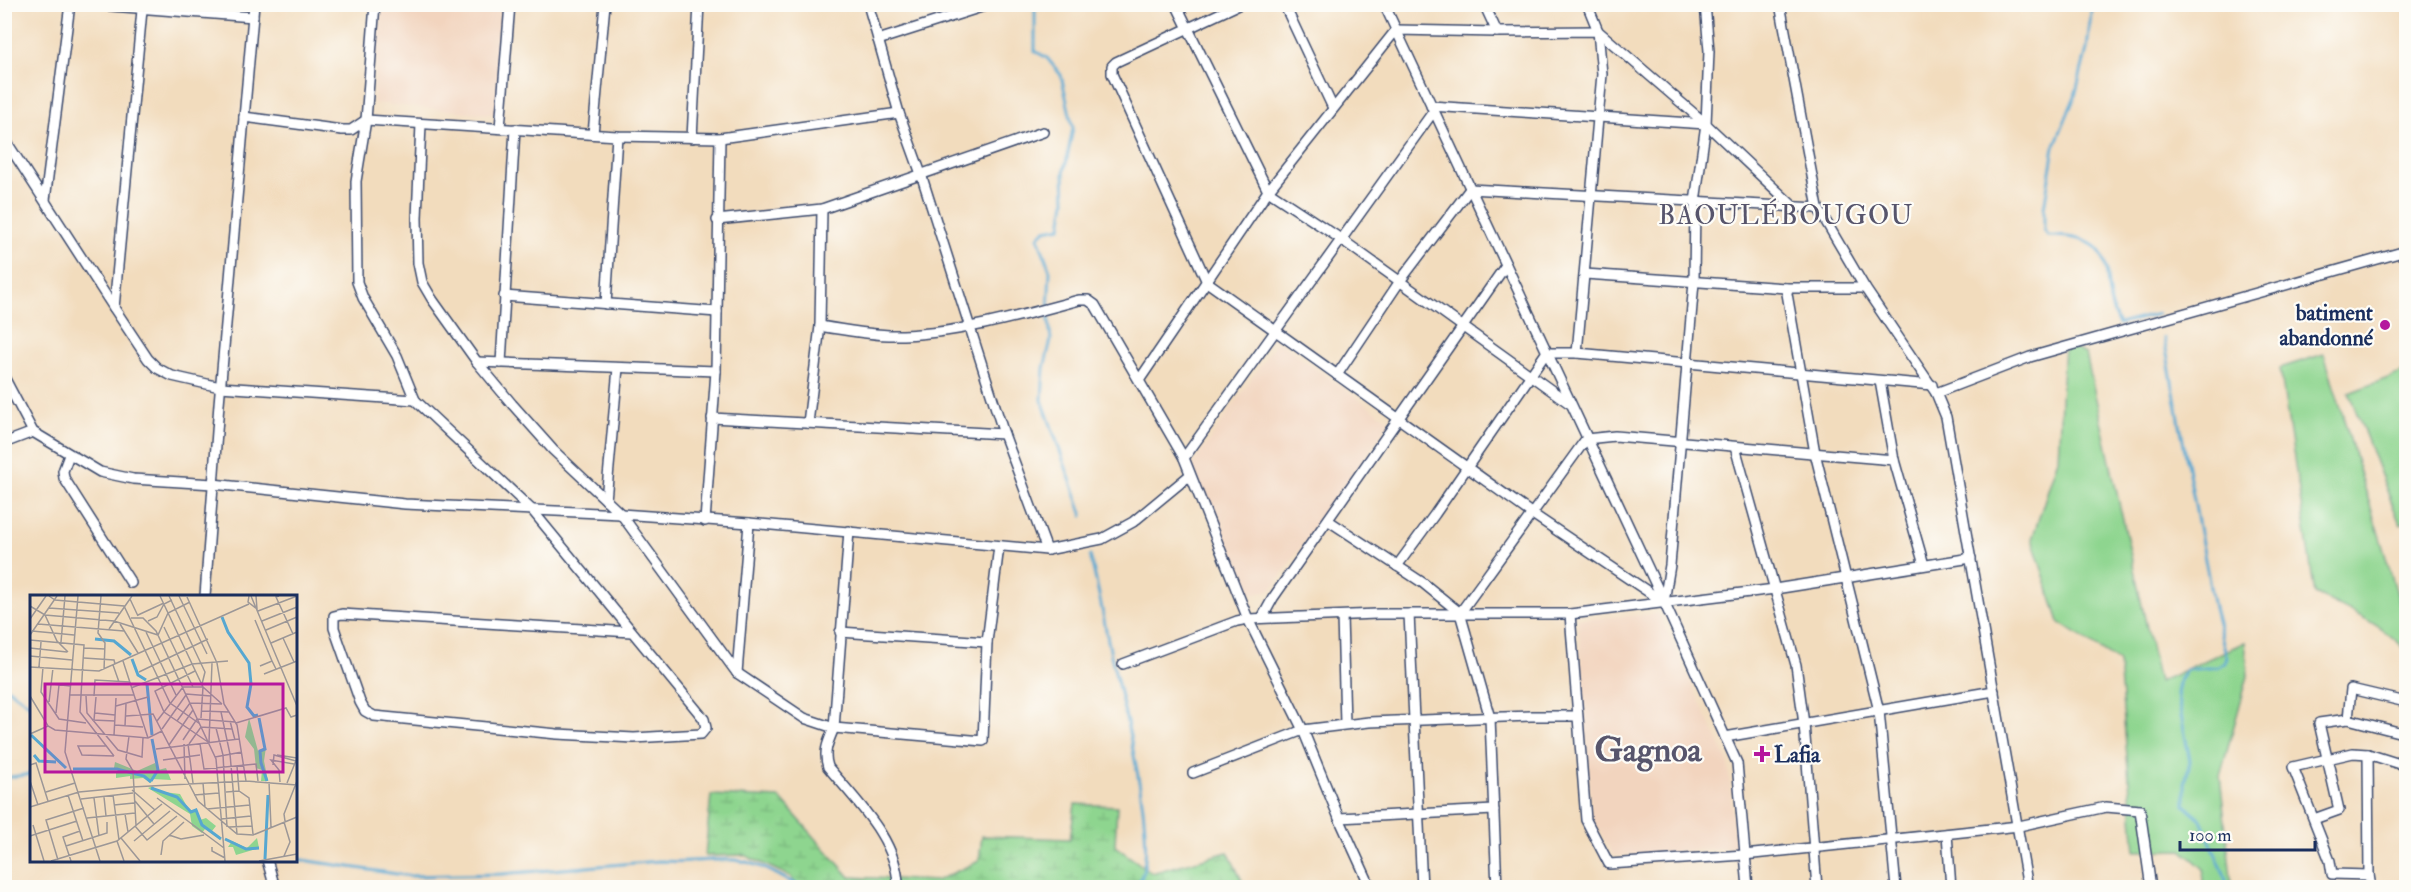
<svg xmlns="http://www.w3.org/2000/svg" width="2411" height="892" viewBox="0 0 2411 892" font-family="'IM FELL Double Pica',serif">
<defs>
<pattern id="wetland-marsh" width="20" height="14" patternUnits="userSpaceOnUse" patternTransform="scale(1.5)"><rect width="20" height="14" fill="#8ed58f"/><path d="M1 5h8M5 5V1M11 12h8M15 12V8" fill="none" stroke="#7ab77e"/></pattern>
</defs>
<rect width="100%" height="100%" fill="#fdfcf7"/>
<filter id="ink" filterUnits="userSpaceOnUse"><feTurbulence type="fractalNoise" baseFrequency=".0167" numOctaves="2"/><feDisplacementMap in="SourceGraphic" scale="12" xChannelSelector="R" yChannelSelector="G"/><feConvolveMatrix kernelMatrix="1 2 1 2 8 2 1 2 1" color-interpolation-filters="sRGB"/></filter>
<filter id="wash" filterUnits="userSpaceOnUse"><feTurbulence type="fractalNoise" baseFrequency=".008" numOctaves="4" result="noise"/><feDisplacementMap in="SourceGraphic" scale="24" xChannelSelector="R" yChannelSelector="G"/><feGaussianBlur stdDeviation="1.35" result="paint"/><feColorMatrix in="noise" values="0 0 0 0 0 0 0 0 0 0 0 0 0 0 0 0 0 1.4 0 .05"/><feComposite in="paint" operator="in"/></filter>
<g filter="url(#wash)">
<rect width="100%" height="100%" fill="#f2dcbd"/>
<g fill="#f2d4be">
<path d="M380,5H507L498,115L373,103Z"/>
<path d="M1277,341L1390,421L1271,590L1247,594L1190,469Z"/>
<path d="M1659,614L1728,762L1735,847L1614,856L1592,818L1578,619Z"/>
</g>
<g fill="#8ed58f" stroke="#548276" stroke-width="1.5">
<path d="M2064,344L2086,354L2159,682L2245,642L2248,676L2220,776L2232,887H2202L2204,869L2182,850L2135,851L2119,662L2059,622L2032,539L2058,459Z"/>
<path d="M2324,354L2406,623V650C2380,623 2349,610 2315,594L2280,368Z"/>
<path d="M2406,371V522L2400,524L2349,393Z"/>
</g>
<path fill="url(#wetland-marsh)" stroke="#548276" stroke-width="1.5" d="M711,795L780,798L850,877L936,881L979,861L982,836L1070,839L1075,804L1117,806L1115,846L1152,873L1228,852L1245,887H798L790,876L744,855L705,856Z"/>
<g fill="none" stroke-linecap="round" stroke-linejoin="round">
<g stroke="#56a7d1" stroke-width="3">
<path d="M2092,4L2087,49L2075,96L2054,147L2044,208V230L2048,236C2131,236 2093,280 2119,324L2158,314"/>
<path d="M1035,6V51L1047,58L1061,75L1073,128L1064,173L1065,201L1061,227L1045,230L1038,237L1050,271L1048,312L1051,340L1044,368L1042,400L1083,516"/>
<path d="M2164,338L2214,608L2227,658L2224,664L2218,667L2186,670L2180,678L2177,694L2190,761L2185,783V805L2200,818L2225,876L2227,888"/>
<path d="M1090,556C1099,589 1104,622 1111,655C1120,697 1166,857 1135,888"/>
<path d="M4,686L32,706"/>
<path d="M4,778L32,774"/>
<path d="M296,859L410,876L502,874L659,861C684,863 709,859 734,860C757,861 782,878 803,888"/>
</g>
</g>
</g>
<g filter="url(#ink)">
<g fill="none" stroke-linecap="round" stroke-linejoin="round">
<defs>
<g id="minor">
<path d="M85,4L253,17"/>
<path d="M375,4L366,120L356,181L357,282L363,298L397,356L415,400L532,510L704,719L706,728L701,734L634,738L557,734L374,716L365,711L360,702L334,628V616L342,614L631,632"/>
<path d="M868,4L899,113L921,174L1004,434L1047,550"/>
<path d="M1176,4L1268,191L1341,239L1569,403"/>
<path d="M1240,4L1116,62L1112,66V74L1207,282L1531,513L1662,601"/>
<path d="M1284,4L1333,108"/>
<path d="M1384,4L1664,602L1737,763L1748,888"/>
<path d="M1484,4L1497,32"/>
<path d="M1780,4L1818,208L1865,288L1936,393L1946,417L2028,888"/>
<path d="M878,40L991,4"/>
<path d="M1431,106L1706,124"/>
<path d="M244,117L342,130H351L366,120L617,136L720,138L899,113"/>
<path d="M421,124L417,218L418,263L422,282L432,299L477,362L512,404L553,450L621,514L737,673L804,718L834,728L983,741L987,642L999,546"/>
<path d="M500,128L510,4"/>
<path d="M593,134L605,4"/>
<path d="M4,138L114,308L148,359L157,368L172,376L220,387L415,400"/>
<path d="M692,138L699,4"/>
<path d="M45,200L70,4"/>
<path d="M717,220L822,209L1043,132"/>
<path d="M1585,274L1786,288H1865"/>
<path d="M1786,288L1815,453L1879,711L1896,888"/>
<path d="M504,296L717,312"/>
<path d="M606,304L617,136"/>
<path d="M114,308L142,10"/>
<path d="M820,326C843,330 866,334 889,335C949,336 1021,316 1079,300H1088L1095,305L1184,458L1248,619L1303,730L1339,818L1371,888"/>
<path d="M1577,353L1602,74L1598,31L1587,4"/>
<path d="M477,362L716,371"/>
<path d="M501,363L515,129"/>
<path d="M1337,375L1400,281L1470,189L1818,208"/>
<path d="M4,377L33,432L100,472L133,479L213,484L405,504L621,514L749,523L1047,550L1102,539L1133,522L1190,475"/>
<path d="M1140,379L1268,191L1396,30L1497,32L1598,31L1706,124L1794,207"/>
<path d="M1880,381L1894,460L1924,565"/>
<path d="M1936,393L2030,357L2406,251"/>
<path d="M712,418L1004,434"/>
<path d="M808,423L820,326L822,209"/>
<path d="M4,443L33,432"/>
<path d="M1735,447L1796,665L1804,724L1817,888"/>
<path d="M69,455L63,471L64,478L131,583"/>
<path d="M1184,458L1433,112"/>
<path d="M606,500L618,368"/>
<path d="M705,521L716,371L720,138"/>
<path d="M1329,521L1423,583L1460,613L1490,718L1497,888"/>
<path d="M849,531L834,728C828,742 823,752 828,767C855,800 899,841 898,888"/>
<path d="M1397,566L1435,514L1546,353H1577L1932,385"/>
<path d="M205,596L219,404L254,4"/>
<path d="M1664,602L1670,565L1694,282L1695,202L1706,124L1709,51L1705,4"/>
<path d="M1460,613L1586,439L1615,436L1894,460"/>
<path d="M1409,614L1422,888"/>
<path d="M1570,614L1586,820L1609,864L1744,855L2019,826L2106,807L2140,810L2151,888"/>
<path d="M1342,616L1345,724"/>
<path d="M1262,618L1273,598L1506,265"/>
<path d="M840,632L987,642"/>
<path d="M1123,664L1237,621L1248,619L1377,614H1570L1775,589L1971,558"/>
<path d="M737,673L749,523"/>
<path d="M2348,719L2351,689L2406,702"/>
<path d="M1725,737L1994,691"/>
<path d="M2368,754L2369,875"/>
<path d="M1193,773L1303,730L1369,722L1531,716H1577"/>
<path d="M1339,818L1494,810"/>
<path d="M2314,819L2339,810L2319,723L2348,719L2406,734"/>
<path d="M1947,834L1951,888"/>
<path d="M267,860L275,888"/>
<path d="M2371,888L2369,875L2332,874L2330,861L2293,767L2353,753L2368,754L2406,766"/>
</g>
</defs>
<use href="#minor" stroke="#3b496c" stroke-width="12"/>
<use href="#minor" stroke="#fff" stroke-width="9"/>
</g>
</g>
<g fill="#b5179e" stroke="#fdfcf7" stroke-width="2">
<circle cx="2385" cy="325" r="6"/>
<path d="M1759 745h6v6h6v6h-6v6h-6v-6h-6v-6h6z"/>
</g>
<g text-anchor="middle" stroke-width="4.5" stroke-linejoin="round" paint-order="stroke">
<g font-size="22" font-weight="bold" fill="#1b2f5e" stroke="#fdfcf7" text-anchor="end">
<text x="2373" y="320">batiment<tspan x="2373" dy="25">abandonné</tspan></text>
<text x="1774" y="762" text-anchor="start">Lafia</text>
</g>
<g font-size="26" letter-spacing="1.5" fill="#57556c" stroke="#fdfcf7">
<text x="1786" y="224">BAOULÉBOUGOU</text>
</g>
<g font-size="34" font-weight="bold" fill="#57556c" stroke="#fdfcf7">
<text x="1648" y="761">Gagnoa</text>
</g>
</g>
<g transform="translate(30 595)">
<rect width="267" height="267" fill="#f2dcbd"/>
<path d="M219,123L228,156L236,152L234,166L238,186H231L232,175L226,173L224,154L215,142ZM123,191L126,196L150,199L159,215H166L170,225L176,223L186,231L182,236L192,245L175,234L172,238L162,231L160,219L118,193ZM227,243L229,253L206,260L203,252H198L202,246L217,253Z" fill="#8ed58f"/>
<path d="M85,167L107,176L125,168L128,175L136,173L141,185L122,184L121,188L113,183L100,184V181L86,183V177H94L84,173Z" fill="#8ed58f"/>
<path fill="none" stroke="#56a7d1" stroke-width="3" d="M192,22L198,37L219,68L221,89L217,112L224,121L228,120M65,44L84,46L101,60M102,64L108,80L116,85M117,89L122,140M229,123L235,154L230,156L231,168L237,186M1,140L36,173M4,160L9,166L26,167M43,174H87L114,181L121,187M121,186L128,175L122,144M121,193L147,202L161,217L166,215L172,230L191,244M195,244L216,254L229,253M235,264L238,200"/>
<path fill="none" stroke="#9c9797" stroke-width="1.5" d="M19,1L25,5L94,11L140,108L170,129M48,1L35,157L70,266M71,1L68,38L75,48L74,75M130,1L173,92L192,109M139,1L175,77L172,89M149,1L177,59M219,1L218,7L227,14L226,1M221,1L267,111M249,1L246,2L263,39M157,2L187,68L194,109L207,130L216,186M100,4L108,21M0,11L15,20L84,26L128,40L138,18L160,7M19,13L89,18M228,16L267,1M15,20L27,46L38,57M108,20L134,8M101,23H113L126,36L186,164L195,266M0,24L16,1M225,25L242,66M118,26L127,22L134,9L142,5M232,26L267,12M8,29L94,36M90,29L108,58M134,32L163,92M79,34L102,1M236,35L267,22M2,36L44,40M116,37L146,100M0,40L27,1M253,43L264,67M0,45L54,50L50,117L84,161M31,47L35,1M241,48L267,37M0,53L37,57M54,53L75,54M0,61L42,65M54,63L84,65L85,69M93,66L118,143M83,70L89,87M230,71L242,66L246,74M0,72L69,76L219,9M9,72L11,47M13,72L11,97L29,124L56,128M165,76L125,96L134,117L178,147M109,77L178,44M234,79L267,66M22,89L40,91M101,93L162,69L198,66M156,99L181,101M39,100H104M0,101L18,131L25,135L118,143L132,136M56,101L57,118L88,155L112,162L113,143M64,101L65,85L100,87M19,107L23,73M86,111L118,102M171,116L199,117M191,117L200,159L207,239M26,118L29,90M65,118L85,120M96,121L123,119L168,206L207,239L223,240L267,222M171,123L173,92M62,125L85,126M64,125L66,102M127,126L153,92H173M147,126L160,108L192,109M200,126L205,145M206,128L256,113L261,122L267,120M85,130L113,132M95,131L96,109M186,133L193,160L197,232M132,134L156,100M0,139L18,131M84,140L86,103M99,141L96,164L103,176L106,230M153,145L167,124L205,127M179,147L182,68M154,149L155,184M158,149L163,188M159,149L171,132L202,134M170,149L174,174L226,169L228,186M139,150L163,115M77,151H48L52,160L84,161M126,154L209,144M247,160L267,163M185,162L212,157M133,165L170,160M0,170L6,168L18,206M243,170L244,160L266,166M207,171L209,196M0,186L8,210M239,187L241,232M250,187L249,175L241,165L264,169M173,188L175,212M257,188L267,163M102,195L125,215M16,197L45,188M196,197L209,196L219,203L223,239M38,200L53,246M83,200L89,245M164,200L189,198M74,202L76,221M64,203L69,241M127,203L194,253M51,204L103,198M105,206L124,229M84,210L104,208M0,212L49,197L102,192L216,186L267,190M177,214L220,210M95,219L98,237M57,223L105,218M191,224L221,221M255,226L254,219L267,186M3,230L14,266M105,231L117,245L147,221M199,232L222,231M139,240L151,244L174,240M0,241L47,226M91,243L110,266M87,246L94,266M104,246L140,216M36,251L77,238V227M182,252V256L195,263M131,260L133,246L154,227M254,261L260,247L254,227M28,265L16,225L54,213M21,266L87,246L132,209M41,266L33,242L50,236M229,266L267,259"/>
<path fill="#b5179e" fill-opacity="0.15" stroke="#b5179e" stroke-width="3" d="M15,89H253V177H15Z"/>
<rect width="267" height="267" fill="none" stroke="#1b2f5e" stroke-width="3"/>
</g>
<rect width="2411" height="892" fill="none" stroke="#fdfcf7" stroke-width="24"/>
<path d="M2180 841v9h135v-9" fill="none" stroke="#1b2f5e" stroke-width="3"/>
<text x="2189" y="841" font-size="18" fill="#1b2f5e" stroke="#fdfcf7" stroke-width="4.5" paint-order="stroke">100 m</text>
</svg>
